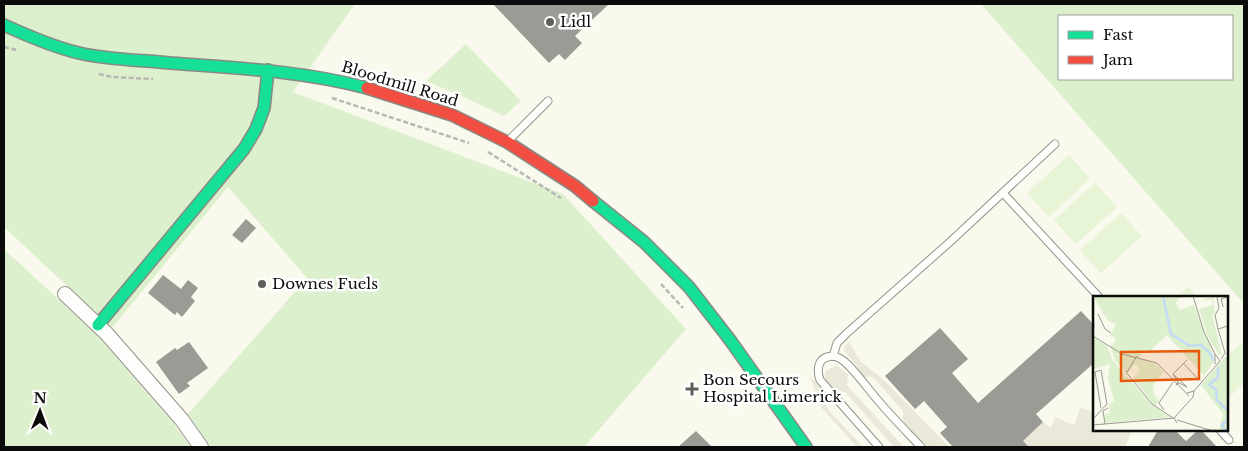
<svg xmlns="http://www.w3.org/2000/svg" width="1248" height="451" viewBox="0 0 1248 451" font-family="'Libre Baskerville',serif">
<rect width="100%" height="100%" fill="#faf9ed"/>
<g fill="#ddf0cd" fill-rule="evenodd">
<path d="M4,4H355L293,92L563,194L686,329L584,447H211L188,414L307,278L228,187L112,328L4,227Z"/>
<path d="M981,4H1244V304ZM1059,16H1232V79H1059Z"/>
<path d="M466,44L521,101L504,116L461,96L426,81Z"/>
<path d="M4,249L97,335L174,424L190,447H4Z"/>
</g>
<g fill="#e8f4d6">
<path d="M1069,155L1090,178L1049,217L1027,193Z"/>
<path d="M1095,183L1117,207L1076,244L1054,220Z"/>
<path d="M1121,213L1142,236L1101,273L1080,250Z"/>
<path d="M1188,287L1198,297H1177Z"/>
<path d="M1241,343L1244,347V383L1227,399V356Z"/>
</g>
<g fill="#eae8d9">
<path d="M849,342L861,362L883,379L949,447H926L903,421V411L873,377H862L857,366L843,349L845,345Z"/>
<path d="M836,366L839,367L848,375L847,385L850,389L904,447H894L846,393L839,390H834L825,380V375L827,370Z"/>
<path d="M810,376L825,394L826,406L830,412L863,447H857L821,407Z"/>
<path d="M1081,407L1094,413V430H1132L1125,447H1029L1023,441L1043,422L1051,428L1055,417L1074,425Z"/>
</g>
<g fill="#9c9a94">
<path d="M493,4H609L575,36L582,43L565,60L559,54L549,63Z"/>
<path d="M246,219L256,228L242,243L232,235Z"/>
<path d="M163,275L181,289L188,280L198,288L191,297L195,301L182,317L177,312L175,315L148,293Z"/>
<path d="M1081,311L1094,325V363L1036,414L1043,422L1023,441L1029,447H953L940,433L947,427L924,401L915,409L885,376L940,328L968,359L952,373L978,403Z"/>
<path d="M189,342L208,368L187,383L190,386L179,394L156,362L175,348L177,350Z"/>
<path d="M1158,430H1175L1186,441L1198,430H1201L1217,447H1148Z"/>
<path d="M696,431L712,447H678Z"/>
</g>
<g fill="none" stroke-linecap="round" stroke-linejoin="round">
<defs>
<g id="lane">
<path d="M507,142L548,101"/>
<path d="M1003,193L1099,297"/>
<path d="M833,356L837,343L847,333L951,241L1055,144"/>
<path d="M1220,430L1229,440"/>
<path d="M879,447L820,380C818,374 817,367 821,361C825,356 834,355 839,358C849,362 868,389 876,398C890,415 906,431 921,447"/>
</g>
<path id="street" d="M65,294L107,334L182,420L201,447"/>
<g id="fast">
<path d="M4,25C28,36 53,47 79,53C109,60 140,60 170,63C237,68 303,71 367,88"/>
<path d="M593,201L644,242L689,287L730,340L806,447"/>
<path d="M98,325L244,149L256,129L264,108L268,70"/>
</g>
<path id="jam" d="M367,88L452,115L507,142L575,186L593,201"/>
</defs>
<use href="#lane" stroke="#93928d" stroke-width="9"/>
<use href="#street" stroke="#93928d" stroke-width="16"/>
<use href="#fast" stroke="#898983" stroke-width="14"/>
<use href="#jam" stroke="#898983" stroke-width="14"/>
<g stroke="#b7b7b5" stroke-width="2.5" stroke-dasharray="5 2.5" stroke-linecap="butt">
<path d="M4,47L17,50"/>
<path d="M99,74L112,77L153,79"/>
<path d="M332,98L469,143"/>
<path d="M488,152L561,198"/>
<path d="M661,284L683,308"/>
<path d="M1093,364L1094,366"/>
</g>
<use href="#lane" stroke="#fefefc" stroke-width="7"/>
<use href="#street" stroke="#fefefc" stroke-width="14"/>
<use href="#fast" stroke="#16e098" stroke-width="11"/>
<use href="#jam" stroke="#f24e42" stroke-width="11"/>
</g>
<g fill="#5f5e5a" stroke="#fff" stroke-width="2">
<circle cx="550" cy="22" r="5"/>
<circle cx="262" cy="284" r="5"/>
<path d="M689.5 381.5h5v5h5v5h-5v5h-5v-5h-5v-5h5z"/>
</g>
<g text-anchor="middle" stroke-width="5" stroke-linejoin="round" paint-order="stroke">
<g font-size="15" fill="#0b0b0b" stroke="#fff" text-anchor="start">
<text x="560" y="27">Lidl</text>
<text x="272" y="289">Downes Fuels</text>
<text x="703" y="385">Bon Secours<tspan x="703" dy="17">Hospital Limerick</tspan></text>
</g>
<g font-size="15" fill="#0b0b0b" stroke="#fff">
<text transform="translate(400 84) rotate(17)" y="5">Bloodmill Road</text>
</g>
</g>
<g transform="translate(1093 296)">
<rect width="135" height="135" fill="#faf9ed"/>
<path d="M0,0H94L86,2L83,7L87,14L101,9L121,60L120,67L111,80L74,39L56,56L52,53L46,62L63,68L71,76L60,89L61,99L66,105L62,110L40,82L47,74L42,68L35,77L22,65L17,50L23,45L21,41L17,40L23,28L15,25ZM124,0L120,2L122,17L119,18L129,59H126L115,41L106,13L120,9L118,3L112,5L113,8L111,3ZM0,41L14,50L20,65L59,109L77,121L0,128L12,126L11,119L17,117L16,110L21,104L15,82L17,68L0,73ZM132,61H135V135H123L115,132L126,134L130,118L108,89Z" fill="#ddf0cd"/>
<path fill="none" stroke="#c3dcf4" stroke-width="2.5" d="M70,0L78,38L97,50L108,49L118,58L120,65M125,71V81L116,89L123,93L124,104L135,115M133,135L129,129L135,123"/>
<path fill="none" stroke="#9a9a93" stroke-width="1" d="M100,0L111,36L122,58V68M124,1L126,12L122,19L125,33M130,11L128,3L135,1M0,17L1,32M5,18L12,33L18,37M0,40L29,58L64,67L96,100M128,63L132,57L125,33L135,30M90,67L105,83M32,75L59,108L80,122M34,76L44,60M80,78L94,64M83,89L85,86L80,78L94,91L86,87L83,89M94,97L101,95L127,65L122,58M71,114L66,107L80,86M81,122L100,101L101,95M0,123L14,108L8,74L2,76L8,112M84,124L120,135M12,128L10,115L15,112M0,129L81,122L84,127"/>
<path fill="#e8590c" fill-opacity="0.15" stroke="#e8590c" stroke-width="2.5" d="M106,55V83L28,85V56Z"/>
<rect width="135" height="135" fill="none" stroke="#0b0b0b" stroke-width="2.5"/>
</g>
<rect width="1248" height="451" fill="none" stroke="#0b0b0b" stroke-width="10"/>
<rect x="1058" y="15" width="175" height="65" fill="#ffffff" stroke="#9d9d9d"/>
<rect x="1068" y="31" width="25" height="8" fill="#16e098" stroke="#9d9d9d"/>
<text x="1103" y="40" font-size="15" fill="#0b0b0b">Fast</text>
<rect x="1068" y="56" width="25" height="8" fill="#f24e42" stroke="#9d9d9d"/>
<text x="1103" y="65" font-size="15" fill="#0b0b0b">Jam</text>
<g transform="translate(40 411) rotate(1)" stroke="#ffffff" stroke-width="4" paint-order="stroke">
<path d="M0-4L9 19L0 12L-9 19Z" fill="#0b0b0b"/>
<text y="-8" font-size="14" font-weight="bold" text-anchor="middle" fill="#0b0b0b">N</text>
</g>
</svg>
